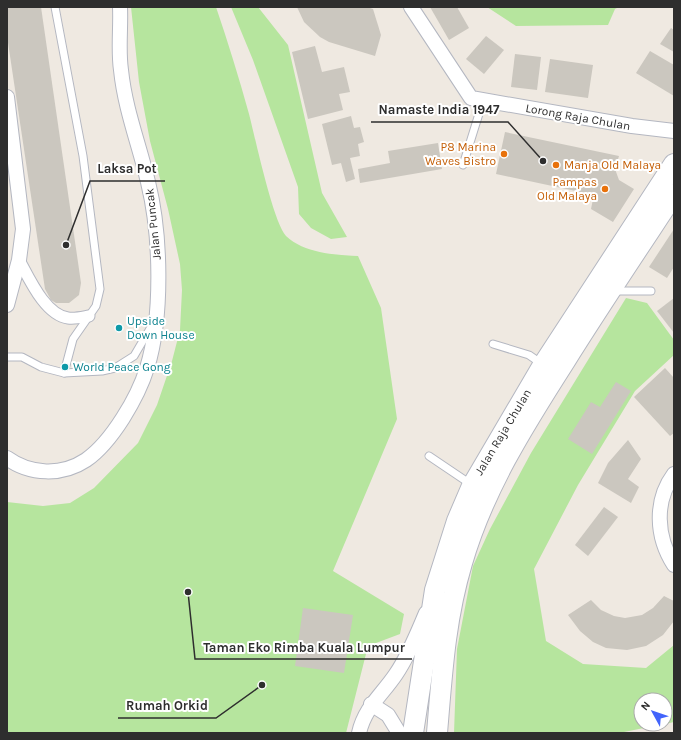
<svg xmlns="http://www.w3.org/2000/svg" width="681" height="740" viewBox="0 0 681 740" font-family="Karla,sans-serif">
<rect width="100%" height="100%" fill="#efe9e1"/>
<g fill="#b6e59e">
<path d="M131,7H216C228,42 239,78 249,114C255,137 273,222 286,236C304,253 334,255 358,256L381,308L397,419L333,571L404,614L400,634L368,646L346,733H7V502L43,506L70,503L94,488L138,443L157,405L172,361L180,330L182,290L180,264L168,209L150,141L139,82Z"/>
<path d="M231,7H258L288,45L322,193L347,237L331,239L311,228L299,214L298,187L253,60Z"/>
<path d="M487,7H619L615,9L608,25L516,26Z"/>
<path d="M626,298L647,303L674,340V355L635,391L578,485L534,569L546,641L583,664L646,668L674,645V722L665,724V700H641V724H664L619,733H454L457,649L473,566L490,529L531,453Z"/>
</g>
<g fill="#cbc7bf">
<path d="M7,7H41L81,283L79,295L69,303H56L51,300L45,289L7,36Z"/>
<path d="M297,7H367L373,9L381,35L375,56L329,42L320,37L304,22Z"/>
<path d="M430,7H457L469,28L449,40Z"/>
<path d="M671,28L674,30V52L660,44Z"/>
<path d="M486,36L504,50L484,74L466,59Z"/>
<path d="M315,46L322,72L344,67L350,92L339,94L343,110L308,119L292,52Z"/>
<path d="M650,51L674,65V96L636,73Z"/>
<path d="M515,54L541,57L537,90L511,87Z"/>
<path d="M550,59L593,65L588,98L545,92Z"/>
<path d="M351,116L354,128L360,127L364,142L358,144L360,156L350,158L355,179L346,182L341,163L332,165L322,124Z"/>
<path d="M505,132L619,156L615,169L619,180L634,189L613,222L591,209L593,199L585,193L496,174Z"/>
<path d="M438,143L442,169L360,183L358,169L390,163L388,151Z"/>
<path d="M674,229V267L667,278L649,267Z"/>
<path d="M674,298V333L657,311Z"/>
<path d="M665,368L674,378V433L670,436L634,397Z"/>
<path d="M616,382L631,391L592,454L568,439L591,402L600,407Z"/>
<path d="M628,440L641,459L628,479L639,487L631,503L598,483L608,463Z"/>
<path d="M604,507L618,517L588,556L575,545Z"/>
<path d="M664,596L674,601V621L663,635L646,646L627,650L606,648L593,642L580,631L568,615L591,600L601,610L614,616L625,618L642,615L653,608Z"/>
<path d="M303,608L353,615L344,673L295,666Z"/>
</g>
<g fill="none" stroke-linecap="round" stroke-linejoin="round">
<defs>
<g id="service">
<path d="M55,7L83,156L100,289L96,306L73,339L64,373"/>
<path d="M463,165L483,101"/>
<path d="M613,291H651"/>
<path d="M493,344L529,355L542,364"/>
<path d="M7,357H22L41,367L64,373L102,371L115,368L134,356L151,327"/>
<path d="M429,456L472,485"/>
</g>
<path id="pedestrian" d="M19,260C29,278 45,315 68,318C75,319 83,317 89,316"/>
<g id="minor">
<path d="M411,7L471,98L632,126L674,131"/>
<path d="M7,97L23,229L19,260L7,305"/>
<path d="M7,458C30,475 62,476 86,460C112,442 138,397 147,368C163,316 161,235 148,182C139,144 125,109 121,70C118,50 121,28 120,7"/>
<path d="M674,474C654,501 656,537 674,565"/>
<path d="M371,704L388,715L399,733"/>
<path d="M359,733C365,707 382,695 396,674C409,655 417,634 426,613"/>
</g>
<g id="secondary">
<path d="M413,733L435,590L457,521L472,486L543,365L674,164"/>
<path d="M437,733C442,674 445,620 462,563C483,490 524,425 565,361C600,305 637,250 674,194"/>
</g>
</defs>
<use href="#service" stroke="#b4b7c1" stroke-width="9"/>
<use href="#pedestrian" stroke="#b4b7c1" stroke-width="13"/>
<use href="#minor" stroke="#b4b7c1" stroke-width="16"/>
<use href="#secondary" stroke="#b4b7c1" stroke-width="22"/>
<use href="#service" stroke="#fff" stroke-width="7"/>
<use href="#pedestrian" stroke="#fff" stroke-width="11"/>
<use href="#minor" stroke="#fff" stroke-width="14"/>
<use href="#secondary" stroke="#fff" stroke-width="20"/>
</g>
<g fill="#e8710a" stroke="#fff" stroke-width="1.5">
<circle cx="504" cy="154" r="4"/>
<circle cx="556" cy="165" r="4"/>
<circle cx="605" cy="189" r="4"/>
</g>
<g fill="#0f9aa8" stroke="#fff" stroke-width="1.5">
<circle cx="119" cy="328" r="4"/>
<circle cx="65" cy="367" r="4"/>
</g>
<g text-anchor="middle" stroke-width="4" stroke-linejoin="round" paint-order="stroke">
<g font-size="12" fill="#2e2e2e" stroke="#fff">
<text transform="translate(578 117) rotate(10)" y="4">Lorong Raja Chulan</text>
<text transform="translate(153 224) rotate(-96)" y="4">Jalan Puncak</text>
<text transform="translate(503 432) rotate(-59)" y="4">Jalan Raja Chulan</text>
</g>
<g font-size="12" fill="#c56008" stroke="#fff" text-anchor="end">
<text x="496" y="151">P8 Marina<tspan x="496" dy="14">Waves Bistro</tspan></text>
<text x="564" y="169" text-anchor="start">Manja Old Malaya</text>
<text x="597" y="186">Pampas<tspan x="597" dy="14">Old Malaya</tspan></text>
</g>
<g font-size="12" fill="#0d838f" stroke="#fff" text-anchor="start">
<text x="127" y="325">Upside<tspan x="127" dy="14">Down House</tspan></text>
<text x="73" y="371">World Peace Gong</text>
</g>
</g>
<path fill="none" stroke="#2e2e2e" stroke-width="1.5" d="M543 161L508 122H371M66 245L90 181H165M188 592L195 659H412M262 685L216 718H118"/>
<g fill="#2e2e2e" stroke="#fff" stroke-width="1.5">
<circle cx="543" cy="161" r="4"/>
<circle cx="66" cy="245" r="4"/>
<circle cx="188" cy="592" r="4"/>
<circle cx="262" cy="685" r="4"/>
</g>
<g font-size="13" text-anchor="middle" font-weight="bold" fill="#2e2e2e" stroke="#fff" stroke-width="4" stroke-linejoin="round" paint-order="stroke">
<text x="439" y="114">Namaste India 1947</text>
<text x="127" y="173">Laksa Pot</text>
<text x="304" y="652">Taman Eko Rimba Kuala Lumpur</text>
<text x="167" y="710">Rumah Orkid</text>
</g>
<rect width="681" height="740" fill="none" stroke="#2e2e2e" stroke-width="16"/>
<g transform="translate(653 712) rotate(310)"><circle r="19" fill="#ffffff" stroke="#ababab"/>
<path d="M0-3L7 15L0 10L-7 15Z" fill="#4264fb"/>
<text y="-6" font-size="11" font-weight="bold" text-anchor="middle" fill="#2e2e2e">N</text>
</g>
</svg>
